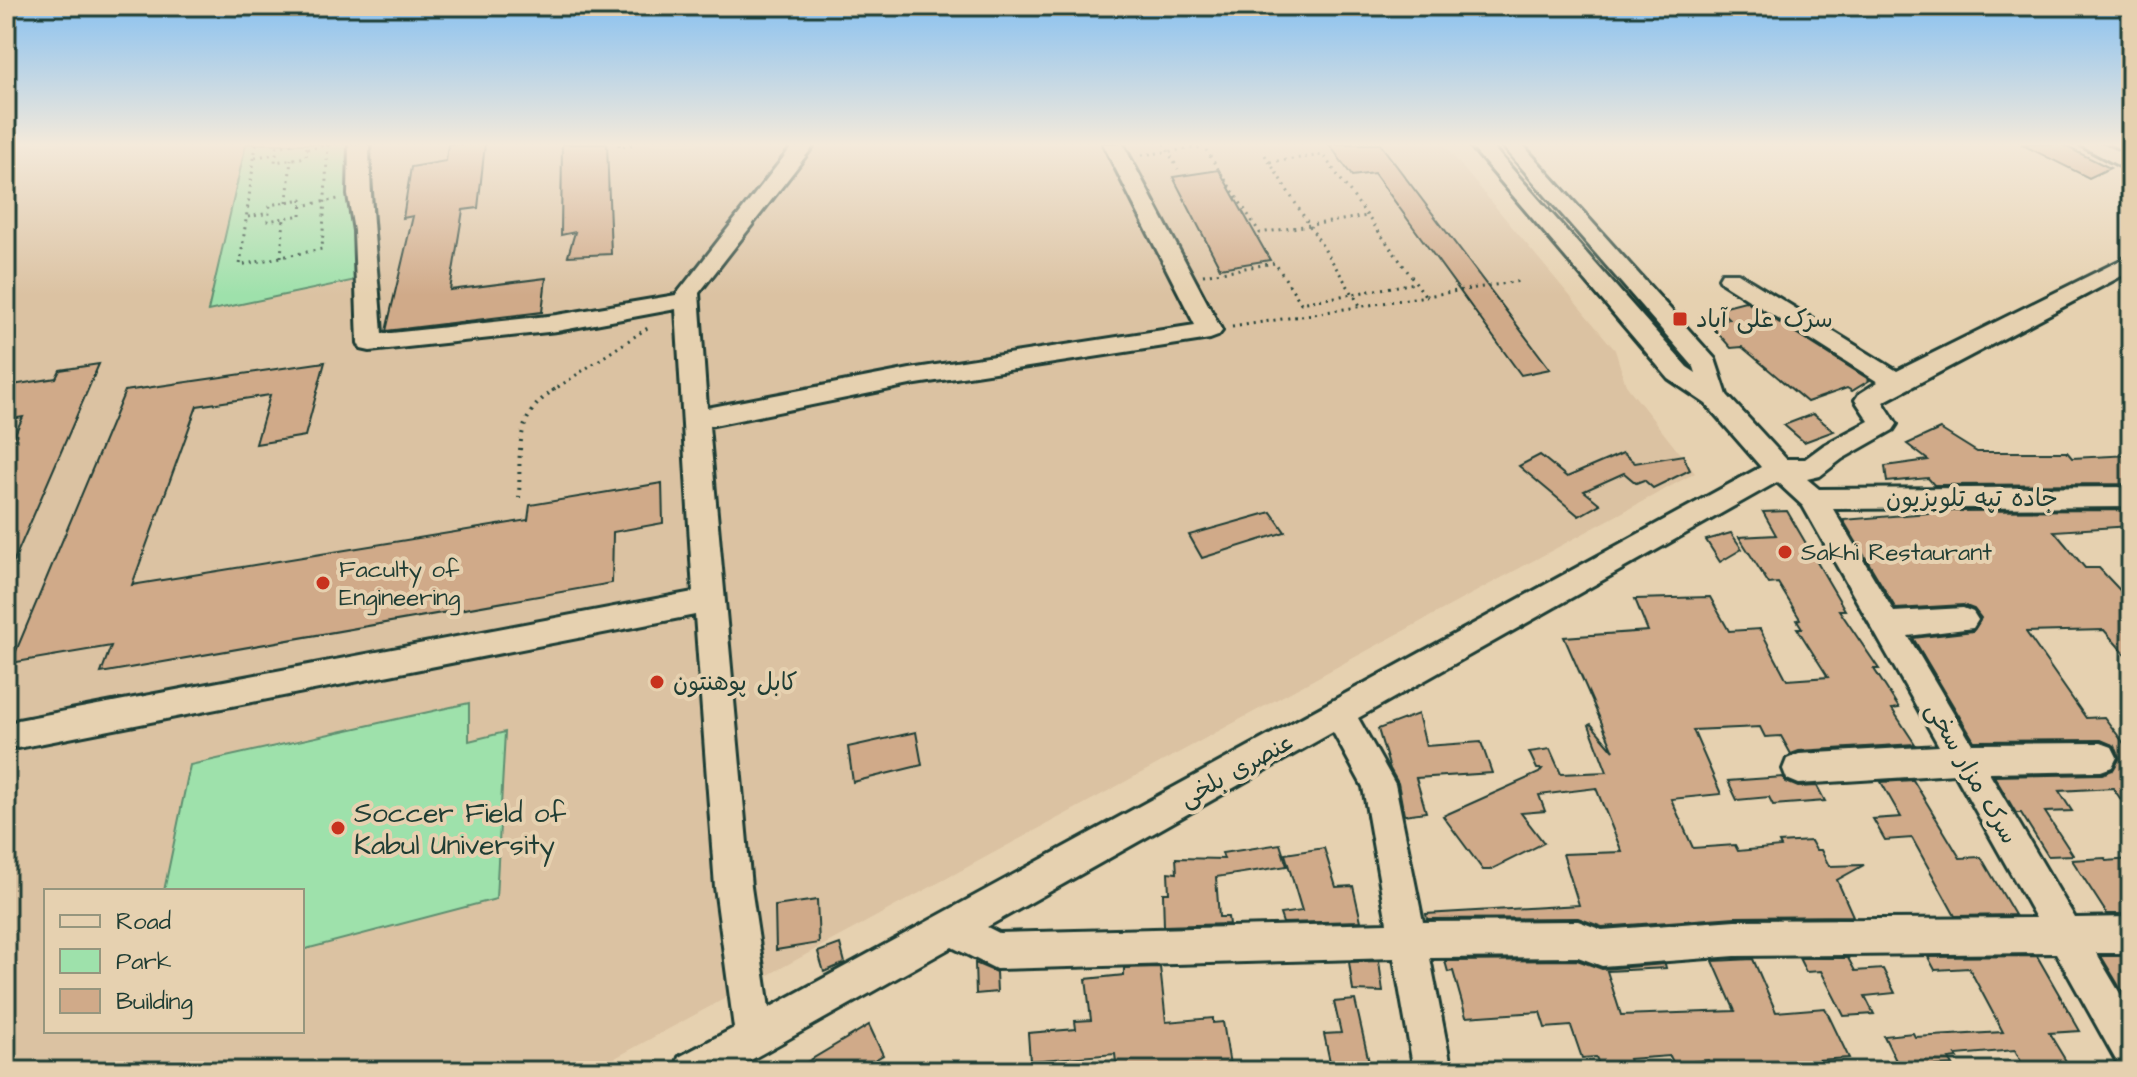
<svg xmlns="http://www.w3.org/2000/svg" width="2137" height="1077" viewBox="0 0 2137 1077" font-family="'Architects Daughter','Playpen Sans Arabic',sans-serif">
<rect width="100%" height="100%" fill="#e6d1b0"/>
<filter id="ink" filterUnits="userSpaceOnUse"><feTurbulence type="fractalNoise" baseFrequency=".0125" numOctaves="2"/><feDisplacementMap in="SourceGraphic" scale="16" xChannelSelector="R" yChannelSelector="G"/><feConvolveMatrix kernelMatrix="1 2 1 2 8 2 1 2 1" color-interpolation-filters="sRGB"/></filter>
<g filter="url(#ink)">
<path fill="#dbc2a2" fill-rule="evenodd" d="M6,144H1443L1615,350L1626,385L1695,473L591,1071H6ZM46,891H302V1031H46Z"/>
<g fill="#9ee1ab" stroke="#5e8f70" stroke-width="2">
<path d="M246,144H354L356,280L208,311Z"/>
<path d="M469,703V741L505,732L496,899L302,950V891H164L190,765Z"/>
</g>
<g fill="#d0aa89" stroke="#1f3d34" stroke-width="2">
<path d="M448,144H485L478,208L463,210L450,290L546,278L542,312L386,331L413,216L403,218L411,167L446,161Z"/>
<path d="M562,144H607L611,254L568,256L575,232L561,235Z"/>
<path d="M1329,144H1380L1550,369L1521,375L1374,173L1352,176Z"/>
<path d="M2021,144H2061L2110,168L2089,178Z"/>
<path d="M1219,170L1270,260L1220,268L1173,177Z"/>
<path d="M1745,301L1870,380L1852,391L1847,388L1807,402L1742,347L1731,348L1708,322L1729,319L1718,308Z"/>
<path d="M325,362L305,436L256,444L270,395L197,406L132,585L528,520L530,505L662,483L663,523L613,532L612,583L101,673L111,646L11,663L125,391Z"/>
<path d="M99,364L6,579V452L23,417L6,420V386L56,378L60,370Z"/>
<path d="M1813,414L1834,431L1804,442L1784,425Z"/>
<path d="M1940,429L1977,452H2067L2072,458L2131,455V484L1934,485L1928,478L1887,482L1885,466L1928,460L1907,444Z"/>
<path d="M1623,453L1635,463L1683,455L1690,470L1653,488L1644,480L1636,483L1624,473L1584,491L1600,504L1579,516L1519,466L1540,455L1567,477Z"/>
<path d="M2131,510V526L2054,531L2085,568H2099L2131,602V661L2104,630L2026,632L2086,718L2104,717L2126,746H2131V814L2113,788L2059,791L2072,811L2045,812L2073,855L2048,856L2021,813H2016L1994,776L2102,774L2113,770L2120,758L2115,746L2101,740L1974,741L1913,638L1973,631L1981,618L1974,609L1963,605L1896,609L1843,520L1953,511Z"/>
<path d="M1787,511L1845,610H1839L1879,669H1874L1899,708L1892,709L1915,744L1799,751L1791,754L1781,736L1765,737L1760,727L1693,730L1721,794L1671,799L1693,848L1735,845L1738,851L1781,847L1779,843L1811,841L1816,850H1821L1829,866L1864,865L1837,880L1853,916L1735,917L1602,927L1578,918L1427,919L1426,914L1579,905L1563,854L1622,852L1596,788L1539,795L1545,811L1521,813L1544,843L1490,870H1483L1443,816L1539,773L1542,769H1537L1529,752L1550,749L1561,774L1607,772L1589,725L1591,724L1614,751L1564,637L1648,631L1635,599L1710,597L1729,631L1760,629L1787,680L1828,677L1797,628H1802L1797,620L1800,619L1778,583L1769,584L1739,537L1776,535L1763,512Z"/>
<path d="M1271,512L1285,532L1202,558L1189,535Z"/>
<path d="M1731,533L1742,549L1720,562L1706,540Z"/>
<path d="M1418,714L1426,746L1481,742L1492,773L1416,778L1426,812L1404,815L1398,783L1390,769L1378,729Z"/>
<path d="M916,732L922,765L853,782L848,747Z"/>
<path d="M1783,777L1786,782L1798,787L1817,786L1825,801L1773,805L1769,797L1737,800L1728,781Z"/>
<path d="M1913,780L1960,858L1981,857L2015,915L1955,916L1912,838L1885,840L1873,819L1901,817L1881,782Z"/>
<path d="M1280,844L1287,866L1216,877L1219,917H1228L1229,924L1164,926L1163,893H1169L1168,872L1177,873L1176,858L1224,859L1222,853Z"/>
<path d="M1324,848L1336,887L1353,886L1361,921L1283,923L1280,914L1302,911L1285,854Z"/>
<path d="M2105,858L2106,861L2131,859V914H2107L2072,860Z"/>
<path d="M817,900L819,943L776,950L775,906Z"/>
<path d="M840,944L845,963L824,972L818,952Z"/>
<path d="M2037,956L2080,1031L2049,1033L2072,1071H2026L2015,1050L1956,1055L1958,1058L1949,1059L1953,1065L1933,1066L1935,1071H1901L1884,1036L1913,1033L1915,1037L2003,1032L1969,968L1935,970L1928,957Z"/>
<path d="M2101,956H2131V1006Z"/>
<path d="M1799,958H1848L1855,971L1883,969L1895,993L1865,996L1874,1014L1844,1016L1821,971L1806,972Z"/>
<path d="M1753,959L1776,1012L1825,1008L1849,1058L1818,1060L1823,1071H1731L1728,1065L1711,1066L1708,1060L1674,1064L1670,1056L1629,1059L1633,1071H1602L1596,1057L1582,1058L1571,1026L1545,1028L1540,1012L1466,1017L1453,971L1448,972L1445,961L1577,960L1602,969L1665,964L1666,968L1607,971L1621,1015L1735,1011L1713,961Z"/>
<path d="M1379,961L1383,992L1353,991L1349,962Z"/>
<path d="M975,963L996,972L997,992L976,994Z"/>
<path d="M1160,967L1166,1022L1213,1018V1023L1223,1022L1230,1065L1217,1066L1218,1071H1117L1115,1054L1030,1061L1028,1033L1076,1029L1075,1021L1091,1020L1086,979L1124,975V968Z"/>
<path d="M1355,1000L1371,1071H1332L1324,1034L1341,1033L1334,1002Z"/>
<path d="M869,1025L883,1055L856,1071H792Z"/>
</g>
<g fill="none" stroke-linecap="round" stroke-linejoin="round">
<defs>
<g id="minor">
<path d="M349,144H369C370,208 378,270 382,334L557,315L676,295L794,144H815L699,293L707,408L910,369L1195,325L1103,144H1123L1222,331L1218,336L1210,339L910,385L709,426L751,887L769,1008L1761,467L1706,404L1669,379L1469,144H1490L1687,367L1696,373L1694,367L1501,144H1522L1715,359L1727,395L1786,459H1805L1824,445L1869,421L1855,400L1859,394L1878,382L1722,283L1719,278L1722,273H1738L1897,371L2131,255V271L1883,402L1897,424L1893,430L1842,459L1820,476L1807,479L1819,489L2131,487V507L1833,509L1894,612L1963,608L1973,612L1978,620L1973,628L1908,636L1972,744L2101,743L2112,747L2117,757L2112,767L2101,771L1989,773L2075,918L2131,917V953H2096L2131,1012V1067L2117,1062L2056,953L1735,956L1602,966L1578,957L1430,958L1452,1071H1414L1394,958L996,969L952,947L731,1071H674L679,1057L734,1028L715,887L695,615L18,748L7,744L6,726L18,720L693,592L676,309L557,331L370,351L361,349L358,343L354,231L348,195ZM1777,482L1803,506L1939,746L1799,754L1787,759L1783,769L1787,779L1799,784L1955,774L2036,918L1735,920L1602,930L1578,921L1423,922L1395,784L1358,718ZM1333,732L1363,787L1387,923L999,933L987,927Z"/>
<path d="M2078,144H2104L2131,158V172Z"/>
</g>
</defs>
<use href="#minor" stroke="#1f3d34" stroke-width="6"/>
<g stroke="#1f3d34" stroke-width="3" stroke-dasharray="2 5" stroke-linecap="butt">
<path d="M256,144L240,265L322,249L328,144"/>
<path d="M292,144L277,147L275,162L306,157L307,144"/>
<path d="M619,144V147L636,144"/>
<path d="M1164,144L1178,169"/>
<path d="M1202,144L1260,233L1367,216"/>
<path d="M307,149L328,145"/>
<path d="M1142,155L1203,147"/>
<path d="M1265,155L1361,307"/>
<path d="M255,157L276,154"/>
<path d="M1270,162L1323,155L1427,298"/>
<path d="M302,199L301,215L268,221L270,205Z"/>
<path d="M287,202L291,159"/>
<path d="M301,206L338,199"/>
<path d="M248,217L269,213"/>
<path d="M281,257L284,218"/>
<path d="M1203,275L1275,263L1301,303L1415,283"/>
<path d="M1232,327L1520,281"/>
<path d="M552,391L649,327"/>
</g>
<path stroke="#1f3d34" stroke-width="4" stroke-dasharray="2 6" stroke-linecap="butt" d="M519,498C521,452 512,417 555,389"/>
<use href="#minor" fill="#e6d1b0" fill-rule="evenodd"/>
</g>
</g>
<linearGradient id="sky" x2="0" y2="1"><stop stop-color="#89c1f0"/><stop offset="0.49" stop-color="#f4eadb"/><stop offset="1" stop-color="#f4eadb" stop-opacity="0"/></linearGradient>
<rect width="2137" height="295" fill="url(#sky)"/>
<g fill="#c8321e" stroke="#e6d1b0" stroke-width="3">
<rect x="1672" y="311" width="16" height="16" rx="4"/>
<circle cx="1785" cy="552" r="8"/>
<circle cx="323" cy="583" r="8"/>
<circle cx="657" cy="682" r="8"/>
<circle cx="338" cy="828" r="8"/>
</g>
<g text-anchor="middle" stroke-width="8" stroke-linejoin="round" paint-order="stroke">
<g font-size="24" fill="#1f3d34" stroke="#e6d1b0" text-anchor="start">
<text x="1696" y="327">سرک علی آباد</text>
<text x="1801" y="560">Sakhi Restaurant</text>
<text x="339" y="577">Faculty of<tspan x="339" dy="28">Engineering</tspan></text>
<text x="673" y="690">کابل پوهنتون</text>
</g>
<g font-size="24" fill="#1f3d34" stroke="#e6d1b0">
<text x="1972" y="506">جاده تپه تلویزیون</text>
<text transform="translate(1236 770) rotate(-29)" y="8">عنصری بلخی</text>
<text transform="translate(1972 773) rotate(60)" y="8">سرک مزار سخی</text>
</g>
<g font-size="28" fill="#1f3d34" stroke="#e6d1b0" text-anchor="start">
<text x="354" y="822">Soccer Field of<tspan x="354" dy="32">Kabul University</tspan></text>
</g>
</g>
<rect width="2137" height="1077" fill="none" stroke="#e6d1b0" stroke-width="32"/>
<rect x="16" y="16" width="2105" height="1045" fill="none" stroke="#1f3d34" stroke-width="3" filter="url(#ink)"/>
<rect x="44" y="889" width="260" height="144" fill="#e6d1b0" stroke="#96967e" stroke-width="2"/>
<rect x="60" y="915" width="40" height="12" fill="#e6d1b0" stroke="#96967e" stroke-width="2"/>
<text x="116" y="929" font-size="24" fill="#1f3d34">Road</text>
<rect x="60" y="949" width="40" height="24" fill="#9ee1ab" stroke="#96967e" stroke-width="2"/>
<text x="116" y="969" font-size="24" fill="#1f3d34">Park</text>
<rect x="60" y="989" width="40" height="24" fill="#d0aa89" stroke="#96967e" stroke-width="2"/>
<text x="116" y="1009" font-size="24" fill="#1f3d34">Building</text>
</svg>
